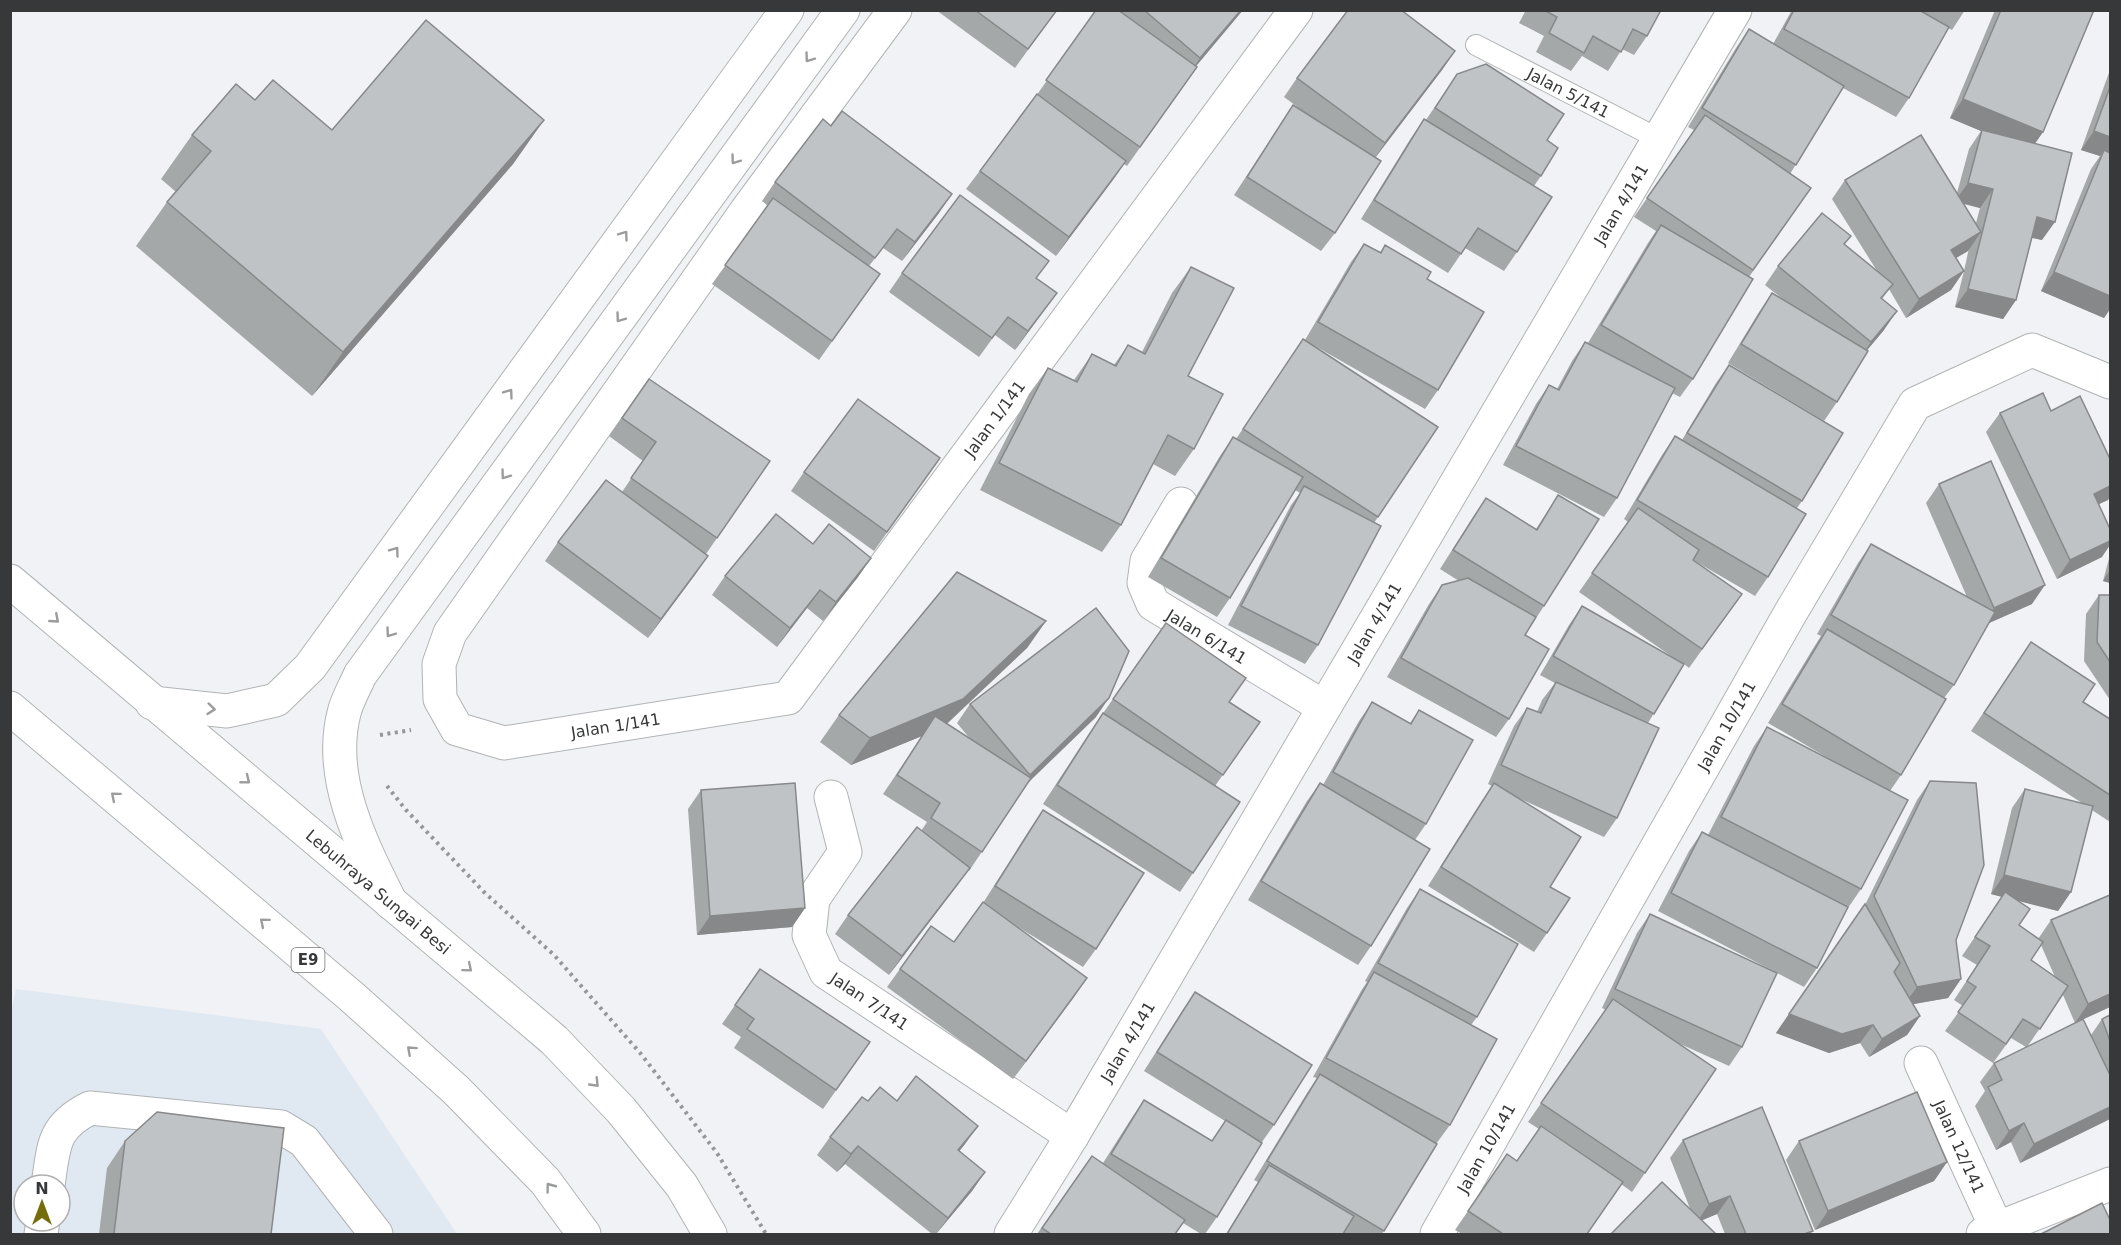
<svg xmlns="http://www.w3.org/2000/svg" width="2121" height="1245" viewBox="0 0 2121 1245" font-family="'DejaVu Sans',sans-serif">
<rect width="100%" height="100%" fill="#f0f2f5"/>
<path fill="#e0e8f1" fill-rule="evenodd" d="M16,989L321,1029L457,1234H11L10,1017ZM24,1185H60V1221H24Z"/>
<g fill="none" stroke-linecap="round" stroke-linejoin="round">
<defs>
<g id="lane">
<path id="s1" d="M1476,45L1659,139"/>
</g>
<g id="street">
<path id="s2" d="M895,10L747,210L450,633L439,664L440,699L457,729L504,743L788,698L1296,10"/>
<path id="s3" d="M1181,504L1147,561L1144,583L1153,604L1324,707"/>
<path id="s4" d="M831,797L845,852L813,899L809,935L826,972L1072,1136"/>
<path id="s5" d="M1921,1063L1997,1229"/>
<path d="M48,1185C54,1146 52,1127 90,1108L281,1127L304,1141L376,1234"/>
<path d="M41,1234L43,1221"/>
<path id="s6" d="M1011,1234L1072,1136L1735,10"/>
<path id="s7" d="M1437,1234L1791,612L1915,404L2032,350L2110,382"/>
<path d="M1983,1234L2110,1184"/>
</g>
<g id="secondary">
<path d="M152,703L227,711L276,700L310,667L787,10"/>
<path d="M391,903C363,847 327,779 344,713C347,700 355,687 360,675L843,10"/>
</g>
<g id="highway">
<path id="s8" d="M10,581L554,1040L621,1110L682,1186L710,1234"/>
<path d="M10,708L352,997L456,1090L545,1181L584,1234"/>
</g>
</defs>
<use href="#lane" stroke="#b1b3b5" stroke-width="22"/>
<use href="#street" stroke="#b1b3b5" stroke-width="35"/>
<use href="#secondary" stroke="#b1b3b5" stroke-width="35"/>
<use href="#highway" stroke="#b1b3b5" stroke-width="35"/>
<g stroke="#949698" stroke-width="4" stroke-dasharray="3 4.5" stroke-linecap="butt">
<path d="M380,735L411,730"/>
<path d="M387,786L406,810L485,893L554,955L641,1054L717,1153L766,1234"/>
</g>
<use href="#lane" stroke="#fff" stroke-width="20"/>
<use href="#street" stroke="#fff" stroke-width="33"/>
<use href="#secondary" stroke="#fff" stroke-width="33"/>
<use href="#highway" stroke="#fff" stroke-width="33"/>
</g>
<g fill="#a5a8a9" fill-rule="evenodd">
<path d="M936,10H1057L1015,68Z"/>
<path d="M1096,10H1243L1196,66L1197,67L1127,166L1124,164L1056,256L966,189L1034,99Z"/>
<path d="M1526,10H1661L1647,36L1634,55L1622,49L1608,71L1582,56L1571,71L1536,52L1544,36L1519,23Z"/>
<path d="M1792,10H1965L1952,30L1948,28L1909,98L1896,117L1843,88L1790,174L1811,188L1749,277L1693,379L1680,397L1672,393L1617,498L1604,517L1503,465L1536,404L1549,385L1557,389L1572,361L1585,342L1588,343L1648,243L1656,231L1634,217L1694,130L1688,127L1736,48L1749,29L1773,44Z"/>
<path d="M1995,10H2094L2043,132L2035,144L2042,240L2032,238L2016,300L2003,319L1955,307L1964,271L1951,290L1906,318L1889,289L1882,299L1884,330L1867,350L1837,402L1824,421L1728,363L1759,312L1772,293L1785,301L1765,285L1778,266L1845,244L1877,271L1832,199L1845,180L1957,193L1969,149L1981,131L1950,118ZM1963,204L1980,208L1976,223ZM1969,248L1964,271L1956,258L1968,251Z"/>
<path d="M1455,51L1442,70L1375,158L1335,233L1321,251L1234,195L1293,105L1307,114L1284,97L1297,78Z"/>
<path d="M2110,70V309L2104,318L2041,291L2091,169L2100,156L2081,150Z"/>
<path d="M1457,74L1547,140L1541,176L1534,186L1517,252L1504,271L1465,248L1448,273L1361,219L1411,138L1424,119L1426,120Z"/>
<path d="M255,100L332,130L544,120L513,164L312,396L136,246L167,202L176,192L161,179L192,135Z"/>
<path d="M775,182L939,213L902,261L883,248L869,266L880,274L819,360L712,284L768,206L762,201Z"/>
<path d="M1364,244L1380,252L1385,245L1427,279L1438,390L1425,409L1308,342L1438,427L1374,523L1318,645L1305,664L1228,625L1291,505L1300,493L1295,490L1230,598L1217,617L1148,577L1220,456L1233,437L1236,439L1303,339L1305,340L1351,262Z"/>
<path d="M1191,267L1188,376L1194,449L1175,476L1153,464L1121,525L1102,552L980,490L1029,394L1048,368L1074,380L1092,354L1114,365L1128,345L1142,352L1172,293Z"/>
<path d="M902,273L1057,293L1015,350L995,335L979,357L889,292Z"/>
<path d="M1729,365L1802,501L1797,508L1768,577L1755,596L1693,560L1742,594L1689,668L1684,664L1648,723L1617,818L1604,837L1514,796L1550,887L1547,933L1534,952L1428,886L1481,802L1492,786L1488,784L1514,726L1527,708L1537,712L1542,700L1555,683L1540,675L1569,625L1582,606L1681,663L1579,592L1628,522L1624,519L1662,455L1675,436L1682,440L1716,383Z"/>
<path d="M649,379L770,461L706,554L708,556L648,638L545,561L558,542L622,492L643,461L609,436Z"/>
<path d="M2051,411L2110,459V496L2108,500L2099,504L2102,557L2057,579L1986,432L2000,413Z"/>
<path d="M940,458L874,551L791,491L804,472Z"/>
<path d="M1939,484L2032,604L1989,623L1954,685L1944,698L1901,775L1890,791L1861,889L1848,908L1817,968L1804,987L1658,911L1689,851L1702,832L1708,835L1754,746L1767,727L1840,765L1768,723L1814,647L1821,636L1817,634L1858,563L1871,544L1967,597L1926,503Z"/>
<path d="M1558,495L1544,606L1525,635L1509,719L1496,737L1387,677L1429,604L1442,585L1459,581L1440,569L1473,517L1486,498L1536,529Z"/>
<path d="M813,544L871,558L858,577L823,621L807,608L777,647L712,595L725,576Z"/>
<path d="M2110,555V583L2103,581Z"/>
<path d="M2099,595H2110V700L2084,661L2086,614Z"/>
<path d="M1046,621L1027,648L947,724L971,740L957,723L970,704L1096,717L1028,783L969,871L968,870L889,975L835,934L848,915L921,831L927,822L883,794L922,736L851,765L820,742L839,715Z"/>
<path d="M1166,623L1229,702L1260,722L1215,786L1193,873L1180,892L1043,804L1090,732Z"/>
<path d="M2031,642L2083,702L2110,719V822L2092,810L2071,892L2058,911L2018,900L2019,925L2038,939L2051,920L2110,1007L2075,1023L2063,995L2027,1047L2091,1035L2102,1019L2110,1015V1119L2020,1163L2011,1142L1996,1150L1975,1106L1985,1091L1980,1082L1994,1063L2026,1047L2011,1038L1993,1063L1945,1031L1963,1006L1954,1000L1977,965L1962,956L2002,897L1991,894L2012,808L2025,789L2082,803L1971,731ZM2041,945L2055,977L2031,960Z"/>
<path d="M1372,702L1410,723L1419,710L1426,824L1415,840L1371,946L1358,965L1248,900L1307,801L1320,783L1323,785L1359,721Z"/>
<path d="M1930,781L1956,940L1961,979L1948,998L1913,1004L1920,1016L1907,1035L1869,1057L1860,1043L1829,1053L1776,1033L1865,904V905L1917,800Z"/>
<path d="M701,790L805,908L792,927L697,935L688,809Z"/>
<path d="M1043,810L1096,949L1083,967L1010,922L1074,997L1013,1079L887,987L931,926L954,942L983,903L1030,829Z"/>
<path d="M1420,889L1477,1017L1471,1025L1450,1125L1436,1144L1382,1234H1346L1343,1233V1234H1226L1258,1182L1254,1180L1307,1093L1317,1078L1313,1077L1361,991L1367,982L1365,981L1407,908Z"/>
<path d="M1650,914L1742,1047L1729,1066L1678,1043L1716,1069L1632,1192L1621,1184L1587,1234H1462L1455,1230L1507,1154L1517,1161L1539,1129L1528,1122L1606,1010L1602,1008L1637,933Z"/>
<path d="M760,969L870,1042L823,1109L734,1048L741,1037L722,1024Z"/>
<path d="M1195,992L1274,1125L1262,1142L1217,1217L1205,1234H1201L1183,1223L1175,1234H1037L1092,1156L1103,1163L1131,1119L1144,1100L1212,1141L1225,1121L1144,1071L1182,1011Z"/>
<path d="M868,1101H897L965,1144L959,1151L985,1172L972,1191L936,1234H932L845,1164L837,1172L817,1155L830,1137Z"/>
<path d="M1683,1140L1813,1231L1810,1234H1725L1717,1214L1701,1220L1691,1211L1670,1158Z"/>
<path d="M125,1141L271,1234H99L107,1168Z"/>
<path d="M1799,1141L1947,1162L1934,1181L1815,1230L1786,1160Z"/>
</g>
<g fill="#86888a">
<path d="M1241,10H1243L1187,77L1200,58Z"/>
<path d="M1455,51L1442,70L1372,162L1385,143Z"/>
<path d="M1963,99L2043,132L2029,151L1950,118Z"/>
<path d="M544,120L513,164L312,396L343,352Z"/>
<path d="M2094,131L2110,137V160L2104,150L2100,156L2081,150Z"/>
<path d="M1126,161L1113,180L1056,256L1069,237Z"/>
<path d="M1968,183L1993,189L1980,208L1955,201Z"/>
<path d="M952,194L939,213L902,261L915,242Z"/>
<path d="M2037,217L2055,222L2042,240L2024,236Z"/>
<path d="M1981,232L1968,251L1937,269L1951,250Z"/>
<path d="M1964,271L1951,290L1906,318L1919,299Z"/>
<path d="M2054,272L2110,296V309L2104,318L2041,291Z"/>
<path d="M1968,289L2016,300L2003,319L1955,307Z"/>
<path d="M1057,293L1015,350L1028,331Z"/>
<path d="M1897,311L1884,330L1858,361L1871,342Z"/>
<path d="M2110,486V496L2108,500L2081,512L2094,494Z"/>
<path d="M2110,541V545L2102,557L2057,579L2070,560Z"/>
<path d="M708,556L695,575L648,638L661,619Z"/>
<path d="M871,558L858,577L823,621L836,602Z"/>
<path d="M2110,570V583L2103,581Z"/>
<path d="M2045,585L2032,604L1980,627L1994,608Z"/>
<path d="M820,590L807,608L777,647L790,628Z"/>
<path d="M1046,621L1027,648L944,726L935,716L922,736L851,765L870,738Z"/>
<path d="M1109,698L1096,717L1017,793L1030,775Z"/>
<path d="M970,868L957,886L889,975L902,956Z"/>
<path d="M2004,875L2071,892L2058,911L1991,894Z"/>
<path d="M805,908L792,927L697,935L710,916Z"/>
<path d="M1087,978L1074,997L1013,1079L1026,1061Z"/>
<path d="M1961,979L1948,998L1903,1006L1917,987Z"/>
<path d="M2110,994V1007L2075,1023L2088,1004Z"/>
<path d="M1789,1014L1873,1025L1860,1043L1829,1053L1776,1033Z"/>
<path d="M1920,1016L1907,1035L1869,1057L1882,1039Z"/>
<path d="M2110,1107V1119L2020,1163L2034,1144Z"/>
<path d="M2024,1123L2011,1142L1996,1150L2009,1131Z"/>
<path d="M978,1126L965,1144L945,1169L958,1150Z"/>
<path d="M858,1146L845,1164L837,1172L851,1154Z"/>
<path d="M1947,1162L1934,1181L1815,1230L1828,1211Z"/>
<path d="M985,1172L972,1191L936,1234L948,1218Z"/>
<path d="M1730,1196L1717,1214L1696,1223L1709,1204Z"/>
</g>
<g fill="#c0c3c5" stroke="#86888a" stroke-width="1.5">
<path d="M975,10H1057L1028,49Z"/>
<path d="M1096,10H1118L1197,67L1140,147L1046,80Z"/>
<path d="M1144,10H1241L1200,58Z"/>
<path d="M1348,10H1401L1455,51L1385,143L1297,78Z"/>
<path d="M1544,10H1661L1647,36L1633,29L1621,52L1593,36L1584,53L1549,33L1557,17Z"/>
<path d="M1794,10H1919L1949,27L1909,98L1784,29Z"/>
<path d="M2001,10H2094L2043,132L1963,99Z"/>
<path d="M426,20L544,120L343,352L167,202L211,151L192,135L236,84L255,100L273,80L332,130Z"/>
<path d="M1749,29L1844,86L1796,165L1702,108Z"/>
<path d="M1486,64L1564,114L1547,140L1558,148L1541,176L1435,108L1457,74Z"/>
<path d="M2110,87V137L2094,131Z"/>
<path d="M1037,94L1126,161L1069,237L980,171Z"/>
<path d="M1293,105L1381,161L1335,233L1247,177Z"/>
<path d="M842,111L952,194L915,242L897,229L875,258L775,182L823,119L831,126Z"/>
<path d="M1705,115L1811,188L1753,270L1647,198Z"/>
<path d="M1424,119L1552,197L1517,252L1478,228L1461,254L1374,200Z"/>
<path d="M1982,130L2072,153L2055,222L2037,217L2016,300L1968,289L1993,189L1968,183Z"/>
<path d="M1921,135L1981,232L1951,250L1964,271L1919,299L1845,180Z"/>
<path d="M2104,150L2110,153V296L2054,272Z"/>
<path d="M960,195L1049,261L1036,278L1057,293L1028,331L1008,317L992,338L902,273Z"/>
<path d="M773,198L880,274L832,341L725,265Z"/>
<path d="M1822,213L1851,236L1844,244L1893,284L1881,298L1897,311L1871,342L1778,266Z"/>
<path d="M1661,225L1753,279L1693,379L1601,325Z"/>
<path d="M1364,244L1381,253L1385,245L1431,272L1427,279L1484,312L1438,390L1318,322Z"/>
<path d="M1191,267L1234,288L1188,376L1223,394L1194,449L1168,435L1121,525L999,463L1048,368L1077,382L1092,354L1116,366L1128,345L1145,354Z"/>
<path d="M1772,293L1868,351L1837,402L1741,344Z"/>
<path d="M1303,339L1438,427L1378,517L1243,429Z"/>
<path d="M1585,342L1675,388L1617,498L1516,446L1549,385L1559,390Z"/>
<path d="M1729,365L1843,433L1802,501L1687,433Z"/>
<path d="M649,379L770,461L717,538L631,478L656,442L622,418Z"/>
<path d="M2043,393L2051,411L2080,396L2110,459V486L2094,494L2110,529V541L2070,560L2000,413Z"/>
<path d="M858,399L940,458L887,532L804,472Z"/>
<path d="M1675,436L1806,514L1768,577L1637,500Z"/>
<path d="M1233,437L1303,477L1230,598L1161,558Z"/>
<path d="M1991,461L2045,585L1994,608L1939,484Z"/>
<path d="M606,480L708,556L661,619L558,542Z"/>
<path d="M1304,486L1381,526L1318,645L1241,606Z"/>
<path d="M1558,495L1599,519L1544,606L1453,550L1486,498L1537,530Z"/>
<path d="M1638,508L1699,550L1693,560L1742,594L1702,649L1592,573Z"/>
<path d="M776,514L813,544L829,524L871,558L836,602L820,590L790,628L725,576Z"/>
<path d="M1871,544L1995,612L1954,685L1831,615Z"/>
<path d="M957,572L1046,621L963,699L870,738L839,715Z"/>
<path d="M1468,578L1536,617L1525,635L1549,649L1509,719L1401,658L1442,585Z"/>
<path d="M2099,595H2110V662L2097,642Z"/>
<path d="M1582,606L1684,664L1654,714L1553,656Z"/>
<path d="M1096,608L1129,651L1109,698L1030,775L970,704Z"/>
<path d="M1166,623L1246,678L1229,702L1260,722L1223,775L1113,699Z"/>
<path d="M1827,629L1946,699L1901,775L1782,704Z"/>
<path d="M2031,642L2095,684L2083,702L2110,719V795L1984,713Z"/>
<path d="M1556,682L1659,728L1617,818L1501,765L1527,708L1541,713Z"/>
<path d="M1372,702L1411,724L1419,710L1473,740L1426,824L1333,772Z"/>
<path d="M1103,713L1240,802L1193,873L1057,785Z"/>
<path d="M935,716L1031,778L982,852L931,818L940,803L897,775Z"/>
<path d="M1767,727L1908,800L1861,889L1721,817Z"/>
<path d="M1930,781L1976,783L1984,865L1956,940L1961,979L1917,987L1874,896Z"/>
<path d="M795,783L805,908L710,916L701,790Z"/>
<path d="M1320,783L1430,849L1371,946L1261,881Z"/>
<path d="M1494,783L1581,837L1550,887L1570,898L1547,933L1441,867Z"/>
<path d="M2025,789L2093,806L2071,892L2004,875Z"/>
<path d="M1043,810L1144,873L1096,949L995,886Z"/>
<path d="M917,827L970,868L902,956L848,915Z"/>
<path d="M1702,832L1848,907L1817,968L1671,893Z"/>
<path d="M1420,889L1518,944L1477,1017L1378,963Z"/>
<path d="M2005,892L2030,909L2019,925L2043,942L2031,960L2068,986L2040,1029L2023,1019L2006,1044L1958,1012L1976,987L1967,981L1990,946L1975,937Z"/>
<path d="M2110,895V994L2088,1004L2051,920Z"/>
<path d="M983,902L1087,978L1026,1061L900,969L931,926L954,942Z"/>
<path d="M1865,904L1900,963L1894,972L1920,1016L1882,1039L1873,1025L1842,1034L1789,1014Z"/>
<path d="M1650,914L1777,973L1742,1047L1615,989Z"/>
<path d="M760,969L870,1042L836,1090L747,1029L754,1019L735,1005Z"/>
<path d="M1374,972L1497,1039L1450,1125L1326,1058Z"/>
<path d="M1195,992L1312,1065L1274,1125L1157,1052Z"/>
<path d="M1613,999L1716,1069L1645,1173L1541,1103Z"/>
<path d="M2110,1015V1041L2102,1019Z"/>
<path d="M2083,1019L2110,1075V1107L2034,1144L2024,1123L2009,1131L1988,1087L2002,1080L1994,1063Z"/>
<path d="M1320,1074L1437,1144L1384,1231L1267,1161Z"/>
<path d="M916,1076L978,1126L958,1150L985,1172L948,1218L858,1146L851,1154L830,1137L862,1097L868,1101L880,1087L897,1101Z"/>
<path d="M1917,1092L1947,1162L1828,1211L1799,1141Z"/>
<path d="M1144,1100L1212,1141L1226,1120L1262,1143L1217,1217L1111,1154Z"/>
<path d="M1762,1107L1813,1231L1804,1234H1746L1730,1196L1709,1204L1683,1140Z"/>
<path d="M157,1112L284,1128L271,1234H114L125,1141Z"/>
<path d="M1541,1126L1623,1182L1587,1234H1503L1468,1211L1507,1154L1517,1161Z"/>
<path d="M1092,1156L1185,1220L1175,1234H1051L1042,1228Z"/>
<path d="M1269,1165L1354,1216L1343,1234H1227Z"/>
<path d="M1662,1182L1716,1234H1611Z"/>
<path d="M2102,1203L2110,1220V1234H2041Z"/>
</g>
<defs><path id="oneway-chevron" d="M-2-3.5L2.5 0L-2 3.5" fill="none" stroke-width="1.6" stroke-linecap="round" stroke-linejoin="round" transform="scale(1.5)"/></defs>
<g stroke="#9b9c9c">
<use href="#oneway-chevron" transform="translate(809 58) rotate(126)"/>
<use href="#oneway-chevron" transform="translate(735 160) rotate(126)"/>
<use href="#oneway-chevron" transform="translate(624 235) rotate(-54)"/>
<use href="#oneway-chevron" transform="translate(620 318) rotate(126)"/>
<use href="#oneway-chevron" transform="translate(509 393) rotate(-54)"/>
<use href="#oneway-chevron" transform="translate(505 475) rotate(126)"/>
<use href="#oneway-chevron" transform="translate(395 551) rotate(-54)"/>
<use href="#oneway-chevron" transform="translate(55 619) rotate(41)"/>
<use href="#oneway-chevron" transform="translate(390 633) rotate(126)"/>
<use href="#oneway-chevron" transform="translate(211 709) rotate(6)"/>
<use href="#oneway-chevron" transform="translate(246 780) rotate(39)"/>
<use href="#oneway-chevron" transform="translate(115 796) rotate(-140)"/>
<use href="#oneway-chevron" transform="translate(264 922) rotate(-140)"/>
<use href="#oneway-chevron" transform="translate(468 968) rotate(40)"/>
<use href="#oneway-chevron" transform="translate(411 1050) rotate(-138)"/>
<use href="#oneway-chevron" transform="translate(595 1083) rotate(46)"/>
<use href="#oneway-chevron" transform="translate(550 1187) rotate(-127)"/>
</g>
<g text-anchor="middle" stroke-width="5" stroke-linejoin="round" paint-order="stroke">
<rect fill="#fff" stroke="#737474" stroke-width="1.5" x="291.5" y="948" width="33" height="24" rx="4.5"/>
<g font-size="15" font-weight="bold" fill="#373839">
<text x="308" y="965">E9</text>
</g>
<g font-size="16" fill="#373839" stroke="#fff">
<text dy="6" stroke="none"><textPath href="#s1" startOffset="104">Jalan 5/141</textPath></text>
<text dy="6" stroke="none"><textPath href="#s6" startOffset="1197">Jalan 4/141</textPath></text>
<text dy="6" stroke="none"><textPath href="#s2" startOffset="1552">Jalan 1/141</textPath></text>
<text dy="6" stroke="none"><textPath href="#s6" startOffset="711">Jalan 4/141</textPath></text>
<text dy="6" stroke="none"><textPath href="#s3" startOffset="174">Jalan 6/141</textPath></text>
<text dy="6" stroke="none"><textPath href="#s7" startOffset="585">Jalan 10/141</textPath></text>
<text dy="6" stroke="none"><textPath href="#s2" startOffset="1030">Jalan 1/141</textPath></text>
<text dy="6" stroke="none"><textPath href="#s8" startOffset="482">Lebuhraya Sungai Besi</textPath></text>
<text dy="6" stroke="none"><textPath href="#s4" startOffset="243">Jalan 7/141</textPath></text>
<text dy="6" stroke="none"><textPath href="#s6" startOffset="225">Jalan 4/141</textPath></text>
<text dy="6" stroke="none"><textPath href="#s5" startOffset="92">Jalan 12/141</textPath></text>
<text dy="6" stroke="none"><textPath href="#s7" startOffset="99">Jalan 10/141</textPath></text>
</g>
</g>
<rect width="2121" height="1245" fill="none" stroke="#373839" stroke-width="24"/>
<g transform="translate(42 1203)"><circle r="28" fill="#ffffff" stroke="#afafb0" stroke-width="1.5"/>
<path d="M0-4.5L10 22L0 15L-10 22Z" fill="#756d0b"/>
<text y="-9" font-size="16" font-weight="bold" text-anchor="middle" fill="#373839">N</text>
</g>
</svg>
